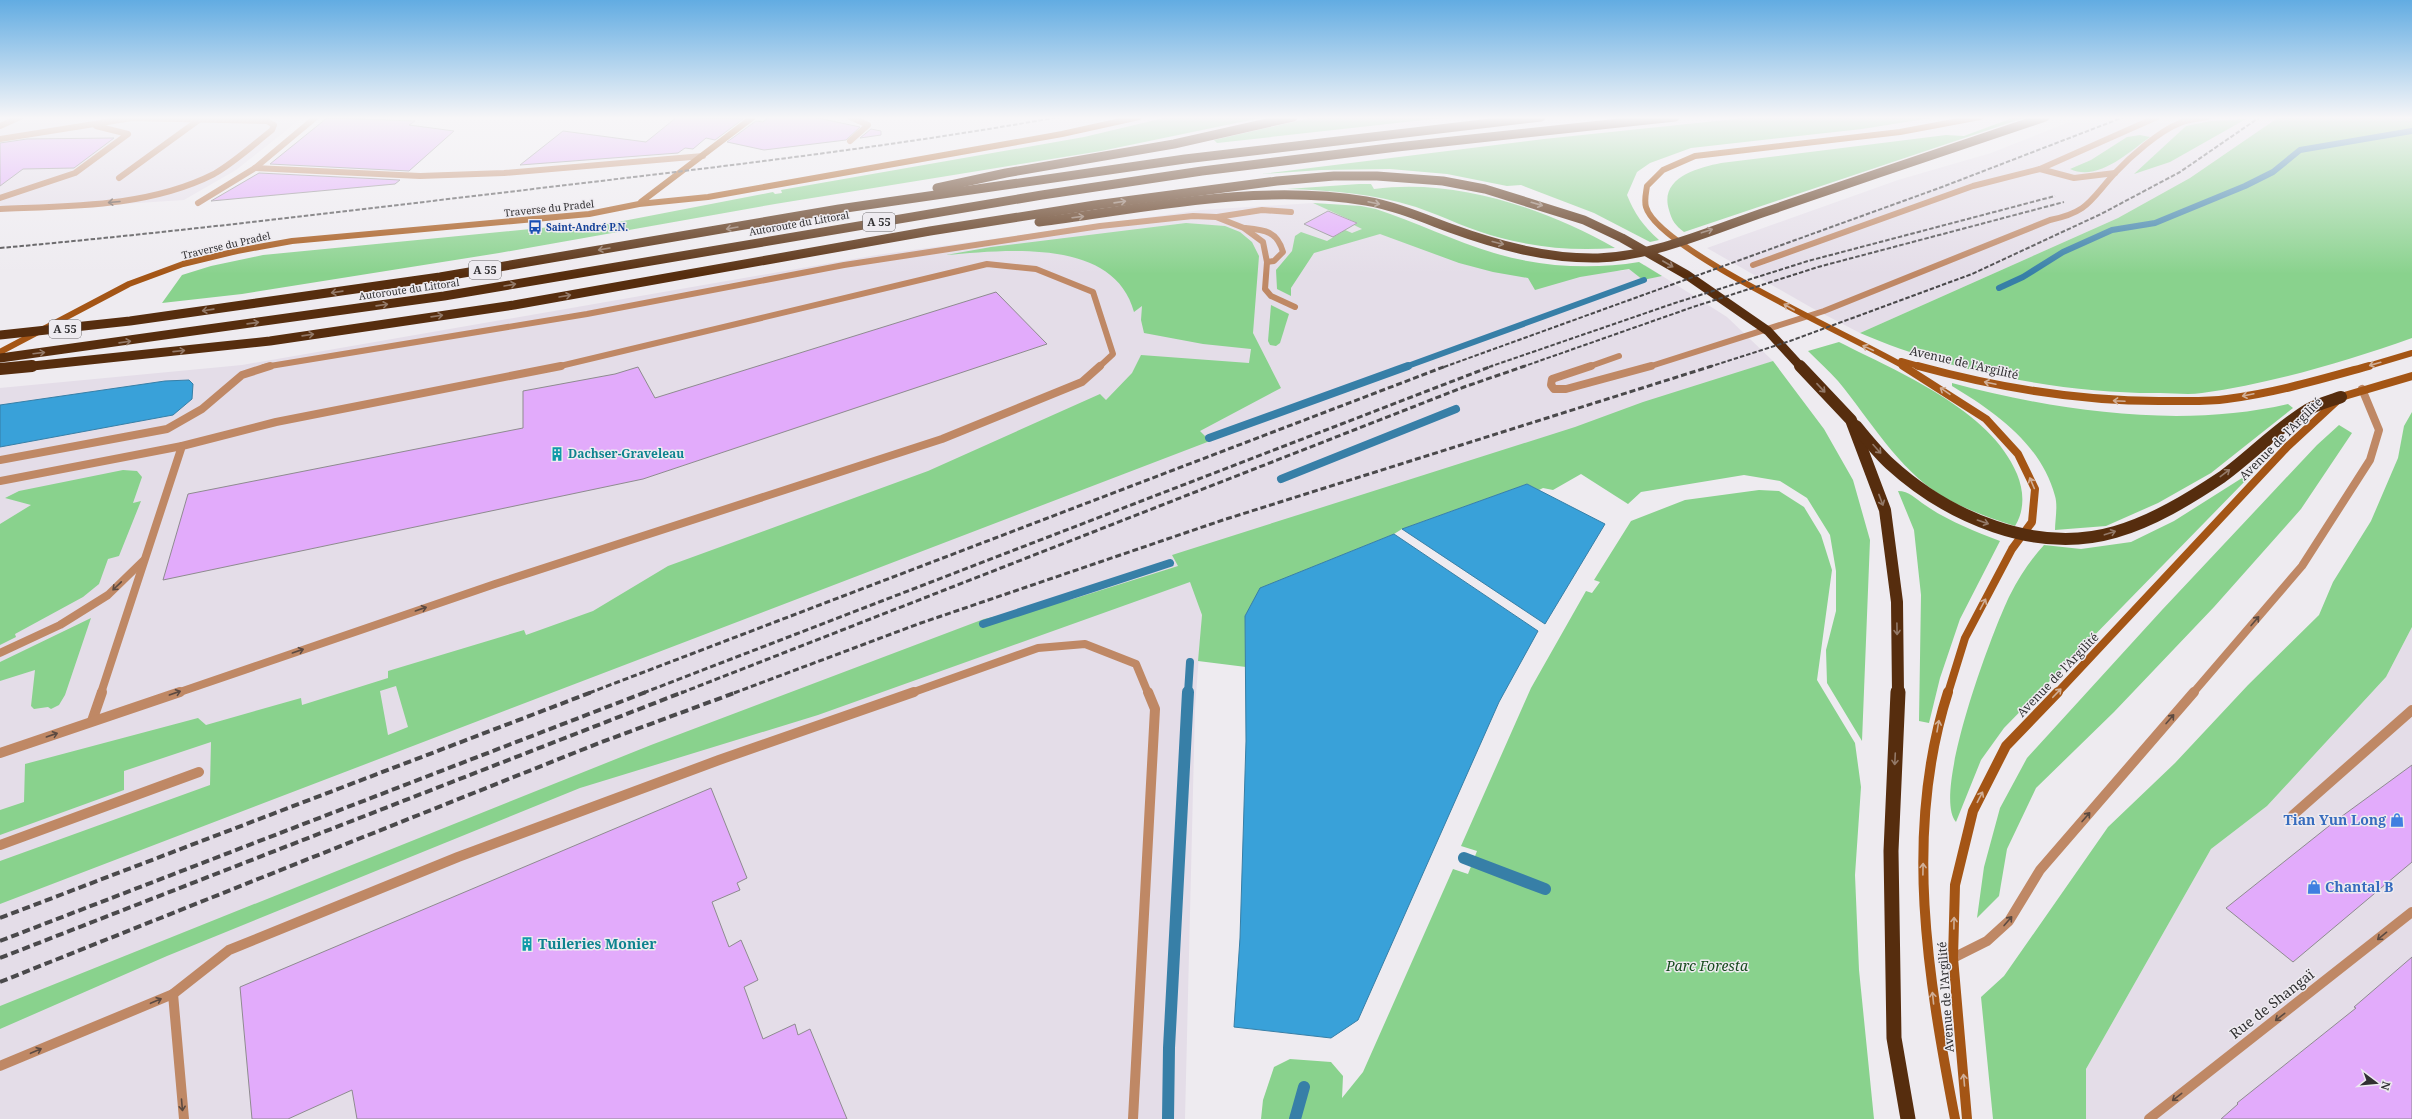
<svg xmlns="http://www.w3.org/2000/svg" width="2412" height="1119" viewBox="0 0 2412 1119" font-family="'Noto Serif',serif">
<rect width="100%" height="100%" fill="#eeebf0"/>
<g fill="#e4dde8">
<path d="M0,117H277L302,118L236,170L184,200L0,212Z"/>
<path d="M2082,117H2412L2118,218L1860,333L1812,308L1707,248L1898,180L1991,153Z"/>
<path d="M1313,203L1361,206L1465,259L1621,271L1645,265L1727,317L1773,361L1740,373L1198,603L1202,615L1195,708L1185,1119H0V388L242,365L877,255L1201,210Z"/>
<path d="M2412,627V1119H2086V1069L2211,849L2267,806L2386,677Z"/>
</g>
<g fill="#89d28d" fill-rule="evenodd">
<path d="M1168,117H1265L1101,151L775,204L499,253L242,294L162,303L182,275L211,266L263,255L551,227H592L773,192L775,194L782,193L781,190L1084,137Z"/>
<path d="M1315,117H1451L1217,143L1214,140Z"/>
<path d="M1754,117H1937L1862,129L1691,148L1650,163L1637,172L1627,195C1634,213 1644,227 1659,240L1650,242L1594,213L1521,185L1507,186L1447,174L1390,169L1321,170L1261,174L1544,139Z"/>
<path d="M2015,117H2027L1684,232C1675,225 1672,221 1669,210C1659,178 1697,168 1721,163L1946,135L1964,136Z"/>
<path d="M2279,117H2412V338C2344,362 2273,383 2202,393C2188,395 2174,393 2160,393C2065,394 1947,371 1860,333L2118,218L2190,178Z"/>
<path d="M2246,119L2170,162L2134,174L2186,126L2211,121Z"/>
<path d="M2140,135L2150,137C2129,152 2098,182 2070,169L2091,160L2127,137Z"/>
<path d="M1359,184H1371L1374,189C1456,178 1544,208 1615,248C1576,251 1539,248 1501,238C1472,231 1445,217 1416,207C1374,194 1331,190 1287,189Z"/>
<path d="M1313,203L1361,206L1376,209C1416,222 1454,241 1494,253C1540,267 1591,270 1639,262L1662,276L1643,280L1629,269L1580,277L1535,290L1528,278L1493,272L1459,263L1380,234L1314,253L1291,288V296L1305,303L1277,289L1276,270L1292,251L1295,236L1301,232L1327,241L1345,230L1352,233L1362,229L1354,225L1357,223Z"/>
<path d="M1186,223L1225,226L1240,232L1252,242L1259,256L1253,333L1281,388L1200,431L1210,441L0,904V861L210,785L211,742L124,771V790L0,835V810L24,802L25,764L198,718L206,725L301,698L302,705L388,678V671L524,630L526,635L593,611L668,566L928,471L1100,394L1106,400L1132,373L1141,355L1249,363L1251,349L1203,344L1144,333L1141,320L1142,306L1134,312C1114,237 1005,250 946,255L991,247ZM396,686L408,727L388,735L380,691Z"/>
<path d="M1271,305L1289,314L1280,343L1276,346L1270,345L1268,341Z"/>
<path d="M1839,342C1898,372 1991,410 2017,474C2024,491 2025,510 2015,526C1990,518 1964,509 1942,496C1897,468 1871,421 1838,381C1829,371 1818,361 1808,351Z"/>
<path d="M1773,361L1824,429L1853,480L1870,540L1862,741L1827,683L1826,650L1836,611V571L1830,535L1807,498L1780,481L1744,475L1641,492L1628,504L1581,474L1553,490L1543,488L1539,490L1527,484L1402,529L1394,534L1261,588L1245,616L1246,667L1198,661L1202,615L1190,582L818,715L580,788L167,956L0,1029V1006L651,745L984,619L1073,599L1178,566L1172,555L1575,427L1643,402Z"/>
<path d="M1952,383C2056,411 2181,429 2288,404L2293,408L2211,473L2158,503L2106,526L2055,530C2055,520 2058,506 2055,496C2041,444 1995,412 1952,386Z"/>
<path d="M2412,412V627L2386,677L2267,806L2211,849L2086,1069V1119H1993L1981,997L2004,976L2108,827L2175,763L2248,685L2319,615L2333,582L2371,521L2398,458L2404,426Z"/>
<path d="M2339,425L2352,433L2301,509L2214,607L2114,712L2036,788L2007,849L1999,896L1977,918L1984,867L2000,808L2027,758L2162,610L2317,445Z"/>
<path d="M123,470L137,471L142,477L133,503L141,501L119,556L108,559L99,584L83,597L15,634L16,637L0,645V524L31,505L5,498L19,491Z"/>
<path d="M2242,478L2247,479L2004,728L1981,760L1956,822C1931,794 1993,629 2010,595C2019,577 2031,559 2044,545L2081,549L2131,542L2174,521Z"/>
<path d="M1759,490L1779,491L1804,507L1821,535L1832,570L1817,680L1855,743L1861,787L1855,875L1859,970L1874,1119H1261L1263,1100L1274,1067L1290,1059L1331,1062L1343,1076L1342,1098L1363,1072L1453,869L1468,874L1477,851L1461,846L1531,688L1586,591L1592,593L1600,582L1594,580L1631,521L1685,500Z"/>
<path d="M1898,491C1909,491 1916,499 1925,505C1948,521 1974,531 2000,541L1960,619L1940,678L1929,723L1919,721L1921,595L1914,530Z"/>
<path d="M91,618L65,695L59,705L51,709L48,707L34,709L31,706L35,670L0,681V662Z"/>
</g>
<g fill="#39a1d9" stroke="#377fa7">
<path d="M189,380L193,384L192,399L173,415L0,447V405L165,381Z"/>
<path d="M1527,484L1605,524L1545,624L1402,529Z"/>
<path d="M1394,534L1538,631L1499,702L1358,1020L1331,1038L1234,1027L1240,938L1246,741L1245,616L1260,588Z"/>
</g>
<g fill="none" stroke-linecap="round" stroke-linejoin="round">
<g stroke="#377fa7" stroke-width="6">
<path d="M1999,288L2023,277L2063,252L2112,230L2155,223L2245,186L2273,172L2300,150L2412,131"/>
<path d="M1405,367L1644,280"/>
</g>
<g stroke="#377fa7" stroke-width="8">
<path d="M1209,438L1408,366"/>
<path d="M1281,479L1456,409"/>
<path d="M983,624L1170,563"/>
<path d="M1188,693L1190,662"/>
</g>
<g stroke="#377fa7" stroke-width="12">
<path d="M1464,858L1545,889"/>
<path d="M1168,1119L1169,1048L1188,692"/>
<path d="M1295,1119L1304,1087"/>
</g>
</g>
<g fill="#e2abfb" stroke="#8e8b8f">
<path d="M677,117L743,119L715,140L706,138L693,149L685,148L678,153L520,165L563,131L646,142Z"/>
<path d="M769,117H813L860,127L846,140L764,150L727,142L756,121L763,122Z"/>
<path d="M327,118L415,121L409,125L454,131L409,171L270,164Z"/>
<path d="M871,129L881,131V135L860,138Z"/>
<path d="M114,138L74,168L23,169L0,186V143L27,139Z"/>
<path d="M259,173L400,180L395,184L211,201Z"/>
<path d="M1328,211L1357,223L1333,237L1304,224Z"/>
<path d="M996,292L1047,344L643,479L163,580L188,494L523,428V391L615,374L638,367L655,398Z"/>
<path d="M2412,765V862L2293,962L2226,908L2334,822Z"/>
<path d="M711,788L747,878L737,883L740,890L712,902L729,947L741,940L758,980L744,987L763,1039L795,1024L798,1035L810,1029L847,1119H357L352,1090L288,1119H252L240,987Z"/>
<path d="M2412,957V1119H2221L2238,1104L2237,1103L2356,1008L2354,1007Z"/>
</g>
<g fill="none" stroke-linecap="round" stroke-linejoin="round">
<g stroke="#bf8865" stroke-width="6">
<path d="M0,126L20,117"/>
<path d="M0,139L132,118L267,121L274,125L272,130C253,145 235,162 214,174C149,207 71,206 0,209"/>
<path d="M2040,169L2157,117"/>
<path d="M119,178L200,119"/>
<path d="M0,198L75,173L128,134L96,126"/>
<path d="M1217,217L1262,210L1291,212"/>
<path d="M1245,228C1265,230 1277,231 1283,252L1274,261L1267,262"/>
<path d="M1753,265L1973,186L2040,169L2074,178L2115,173"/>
<path d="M264,367L587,314L844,265L1100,226L1193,216L1216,217L1244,228L1263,242L1267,262L1265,289L1271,296L1295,307"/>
<path d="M556,367L987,264L1036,269L1093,292L1113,354L1099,367"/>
<path d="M1588,367L1619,356"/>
<path d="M1648,367L1824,311L2050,220C2089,212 2090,200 2115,173C2130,157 2159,131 2180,123C2188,119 2198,119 2207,117"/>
</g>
<g stroke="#bf8865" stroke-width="8">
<path d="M1591,366L1552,379L1551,385L1554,389H1566L1651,366"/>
<path d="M0,460L167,429L202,409L242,375L270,366"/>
<path d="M0,481L182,446"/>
<path d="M0,653L60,625L108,595L143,561"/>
<path d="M101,693L182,446L276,422L561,366"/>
<path d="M177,693L495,584L942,439L1082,382L1100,366"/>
<path d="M911,693L1038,648L1085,644L1136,664L1148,693"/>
<path d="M2193,693L2302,566L2370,460L2379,430L2362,389"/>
</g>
<g stroke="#bf8865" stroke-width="10">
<path d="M92,721L102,692"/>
<path d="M0,753L180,692"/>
<path d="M2293,815L2412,710"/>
<path d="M0,845L199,772"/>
<path d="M1953,958L1987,941L2009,921L2040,870L2194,692"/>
<path d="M173,994L229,950L458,857L719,760L914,692"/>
<path d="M0,1066L173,994L184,1119"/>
<path d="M1133,1119L1155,709L1148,692"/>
<path d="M2149,1119L2412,912"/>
</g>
<g stroke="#bf8865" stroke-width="6">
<path d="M850,117L868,125L850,141"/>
<path d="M255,168L420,176L504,173L703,156"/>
<path d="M198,203L255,168L316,117"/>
</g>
<g stroke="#a45515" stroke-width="6">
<path d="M641,202L753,117"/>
<path d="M0,352L129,284L183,264L237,251L292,241L589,214L639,204L708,197L1062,134L1139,117"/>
<path d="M1901,361L1922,367"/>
<path d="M1905,367C1860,340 1658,250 1646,207C1644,200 1646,193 1647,186L1663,170L1695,156L1900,132L1980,117"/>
<path d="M2365,367L2412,353"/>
</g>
<g stroke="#a45515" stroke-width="8">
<path d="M1903,366L1986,419L2018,454L2035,489L2032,522L2012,549L1965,638L1948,693"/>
<path d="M1918,366C1999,388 2082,402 2167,401C2187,401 2207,402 2227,399C2275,393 2322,379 2369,366"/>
<path d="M2057,693L2288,446L2341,397L2412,376"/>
</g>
<g stroke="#a45515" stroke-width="10">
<path d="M1948,692C1903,832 1928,978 1955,1119"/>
<path d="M1967,1119L1953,958L1955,885L1973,811L2006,746L2058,692"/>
</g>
<g stroke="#562d0e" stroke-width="9">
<path d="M937,188L1006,173L1174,144L1293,117"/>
<path d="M1039,222C1146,208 1258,183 1366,201C1395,206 1423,218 1450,228C1497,245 1547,259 1598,258C1656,256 1714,229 1768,211C1860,179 1953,148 2045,117"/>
<path d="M0,335L130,321L440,277L839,209L1185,159L1541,117"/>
<path d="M0,358L444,296L1042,195L1202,171L1397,147L1675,117"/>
<path d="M23,367L270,341L514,305L930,231L1095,205L1277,181L1334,176H1377L1443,181L1485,189L1584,220L1622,238L1687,275L1768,331L1801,367"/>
</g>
<g stroke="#562d0e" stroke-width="12">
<path d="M1800,366L1851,420L1885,510L1897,602L1898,693"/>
<path d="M0,369L32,366"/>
<path d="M1856,426C1867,439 1878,453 1890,464C1948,517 2036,555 2115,532C2153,521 2189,499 2222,477C2251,456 2276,429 2307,410C2318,404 2330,401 2341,397"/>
</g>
<path stroke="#562d0e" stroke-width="15" d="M1898,692L1891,851L1894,1038L1908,1119"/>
<g stroke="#4a494b" stroke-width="2" stroke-dasharray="4.5 2" stroke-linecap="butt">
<path d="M0,248C178,232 355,210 533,189C709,168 885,148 1059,117"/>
<path d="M1444,367L1942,187L2124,117"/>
<path d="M1489,367L1675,303L1808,261L2055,196"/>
<path d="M1522,367L1693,307L1818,267L2064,202"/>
<path d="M1709,367L1790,341L1972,274L2101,214L2180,172L2260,117"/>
</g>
<g stroke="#4a494b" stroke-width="3" stroke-dasharray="6 3" stroke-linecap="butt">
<path d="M589,693L1446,366"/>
<path d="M643,693L1492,366"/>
<path d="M681,693L1464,387L1525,366"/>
<path d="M734,693L918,624L1223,520L1712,366"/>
</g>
<g stroke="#4a494b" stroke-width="4" stroke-dasharray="8 4" stroke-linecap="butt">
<path d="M0,918L592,692"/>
<path d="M0,941L646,692"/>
<path d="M0,958L683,692"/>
<path d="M0,982L599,743L737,692"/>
</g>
</g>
<defs><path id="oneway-shaft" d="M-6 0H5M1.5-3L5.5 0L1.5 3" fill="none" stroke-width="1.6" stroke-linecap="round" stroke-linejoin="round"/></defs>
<g stroke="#5c4a41">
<use href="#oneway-shaft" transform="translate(114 202) rotate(175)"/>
<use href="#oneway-shaft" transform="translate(117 586) rotate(136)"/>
<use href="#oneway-shaft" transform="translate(421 609) rotate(-19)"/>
<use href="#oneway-shaft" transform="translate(2255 621) rotate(-49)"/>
<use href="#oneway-shaft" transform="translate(298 651) rotate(-19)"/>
<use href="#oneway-shaft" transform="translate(175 693) rotate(-19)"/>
<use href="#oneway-shaft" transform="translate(2170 719) rotate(-49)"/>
<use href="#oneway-shaft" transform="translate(52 735) rotate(-19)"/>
<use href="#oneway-shaft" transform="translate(2086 817) rotate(-49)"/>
<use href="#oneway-shaft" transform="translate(2008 921) rotate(-49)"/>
<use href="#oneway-shaft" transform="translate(2382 936) rotate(141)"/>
<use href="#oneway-shaft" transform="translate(156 1001) rotate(-23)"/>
<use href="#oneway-shaft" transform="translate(2280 1017) rotate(142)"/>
<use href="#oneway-shaft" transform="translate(36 1051) rotate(-23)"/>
<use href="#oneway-shaft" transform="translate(2177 1097) rotate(142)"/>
<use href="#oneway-shaft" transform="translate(182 1105) rotate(85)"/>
</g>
<g stroke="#937968">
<use href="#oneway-shaft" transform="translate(1120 202) rotate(-8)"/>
<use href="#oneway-shaft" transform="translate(1374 203) rotate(12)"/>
<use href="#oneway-shaft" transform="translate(1537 204) rotate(16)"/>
<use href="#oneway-shaft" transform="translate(1078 217) rotate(-7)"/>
<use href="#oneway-shaft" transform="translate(732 228) rotate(170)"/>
<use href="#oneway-shaft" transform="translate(1707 231) rotate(-18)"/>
<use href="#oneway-shaft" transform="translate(1498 243) rotate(14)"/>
<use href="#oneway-shaft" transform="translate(604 249) rotate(170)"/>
<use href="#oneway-shaft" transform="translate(1668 264) rotate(30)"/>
<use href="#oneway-shaft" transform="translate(510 285) rotate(-10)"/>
<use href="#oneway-shaft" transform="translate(337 292) rotate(172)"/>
<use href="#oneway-shaft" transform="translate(565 296) rotate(-10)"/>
<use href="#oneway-shaft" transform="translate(382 305) rotate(-8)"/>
<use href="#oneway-shaft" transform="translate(208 310) rotate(172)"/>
<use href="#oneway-shaft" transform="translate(437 316) rotate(-8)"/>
<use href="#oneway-shaft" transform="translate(253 323) rotate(-8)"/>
<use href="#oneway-shaft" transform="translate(308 335) rotate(-8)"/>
<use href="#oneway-shaft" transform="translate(125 342) rotate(-8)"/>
<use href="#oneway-shaft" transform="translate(179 351) rotate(-6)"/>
<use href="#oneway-shaft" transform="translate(39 353) rotate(-7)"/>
<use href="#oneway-shaft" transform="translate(1821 388) rotate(47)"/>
<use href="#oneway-shaft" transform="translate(1877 449) rotate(48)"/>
<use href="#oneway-shaft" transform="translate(2225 473) rotate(-37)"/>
<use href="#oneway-shaft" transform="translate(1881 500) rotate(69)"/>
<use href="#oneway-shaft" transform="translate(1983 522) rotate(19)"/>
<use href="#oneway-shaft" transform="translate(2110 533) rotate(-18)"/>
<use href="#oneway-shaft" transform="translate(1897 629) rotate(89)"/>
<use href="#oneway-shaft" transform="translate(1895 759) rotate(93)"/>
</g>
<g stroke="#d0af98">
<use href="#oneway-shaft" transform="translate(1789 307) rotate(-150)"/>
<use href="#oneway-shaft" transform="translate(1868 348) rotate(-155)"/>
<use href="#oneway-shaft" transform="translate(2375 364) rotate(164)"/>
<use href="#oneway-shaft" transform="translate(1990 383) rotate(-168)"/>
<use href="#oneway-shaft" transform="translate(1945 391) rotate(-146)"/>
<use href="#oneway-shaft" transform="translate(2248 395) rotate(168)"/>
<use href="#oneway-shaft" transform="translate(2119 401) rotate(-177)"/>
<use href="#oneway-shaft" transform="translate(2032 483) rotate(-113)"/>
<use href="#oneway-shaft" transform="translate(1983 604) rotate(-62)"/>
<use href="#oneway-shaft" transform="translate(2057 693) rotate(-46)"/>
<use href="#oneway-shaft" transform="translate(1938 726) rotate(-80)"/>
<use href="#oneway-shaft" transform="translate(1980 797) rotate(-63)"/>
<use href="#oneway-shaft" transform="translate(1923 869) rotate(-89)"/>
<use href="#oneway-shaft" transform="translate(1954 923) rotate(-89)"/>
<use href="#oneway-shaft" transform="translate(1933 998) rotate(-96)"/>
<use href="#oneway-shaft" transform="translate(1964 1080) rotate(-95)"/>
</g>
<linearGradient id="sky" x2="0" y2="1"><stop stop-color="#62ace2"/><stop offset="0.43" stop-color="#f7f6f8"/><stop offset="1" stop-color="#f7f6f8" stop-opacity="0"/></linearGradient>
<rect width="2412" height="274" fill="url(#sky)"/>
<defs>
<symbol id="bus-bare" viewBox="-9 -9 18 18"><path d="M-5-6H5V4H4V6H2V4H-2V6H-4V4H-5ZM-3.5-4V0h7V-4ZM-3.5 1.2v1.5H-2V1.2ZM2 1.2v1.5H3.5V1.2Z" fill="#1a4fb4" stroke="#eeebf0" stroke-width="2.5" paint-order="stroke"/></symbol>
<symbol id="building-bare" viewBox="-9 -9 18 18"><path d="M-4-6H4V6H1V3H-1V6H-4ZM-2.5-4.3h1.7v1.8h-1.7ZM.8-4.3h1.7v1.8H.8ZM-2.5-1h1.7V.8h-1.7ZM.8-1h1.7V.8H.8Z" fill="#0f9aa8" stroke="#eeebf0" stroke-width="2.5" paint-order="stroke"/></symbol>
<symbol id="shop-bare" viewBox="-9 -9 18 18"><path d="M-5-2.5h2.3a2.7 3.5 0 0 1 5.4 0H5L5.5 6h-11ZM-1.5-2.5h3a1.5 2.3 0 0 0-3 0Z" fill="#3f7fe0" stroke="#eeebf0" stroke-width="2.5" paint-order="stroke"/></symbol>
</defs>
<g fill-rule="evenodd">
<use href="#bus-bare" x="525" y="217" width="20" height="20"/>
<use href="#building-bare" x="547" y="444" width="20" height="20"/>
<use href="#shop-bare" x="2387" y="810" width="20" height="20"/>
<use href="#shop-bare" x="2304" y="877" width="20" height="20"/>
<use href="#building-bare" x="517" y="934" width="20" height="20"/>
</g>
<g text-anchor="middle" stroke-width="3" stroke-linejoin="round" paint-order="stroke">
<g font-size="10" fill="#313032" stroke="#eeebf0">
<text transform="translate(549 208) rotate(-6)" y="4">Traverse du Pradel</text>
<text transform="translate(799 223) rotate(-10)" y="4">Autoroute du Littoral</text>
<text transform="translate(226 245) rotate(-13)" y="4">Traverse du Pradel</text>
<text transform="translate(409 289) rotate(-8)" y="4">Autoroute du Littoral</text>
</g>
<g font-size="10" font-weight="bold" fill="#164399" stroke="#eeebf0" text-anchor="start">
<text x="546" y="231">Saint-André P.N.</text>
</g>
<g fill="#eeebf0" stroke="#6a686b" stroke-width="1">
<rect x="863" y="213" width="32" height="18" rx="3"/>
<rect x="469" y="261" width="32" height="18" rx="3"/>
<rect x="49" y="320" width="32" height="18" rx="3"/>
</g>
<g font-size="11" font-weight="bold" fill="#313032">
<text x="879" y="226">A 55</text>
<text x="485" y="274">A 55</text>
<text x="65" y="333">A 55</text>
</g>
<g font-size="12" fill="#313032" stroke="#eeebf0">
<text transform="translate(1964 363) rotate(13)" y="4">Avenue de l'Argilité</text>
<text transform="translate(2281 439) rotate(-45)" y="4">Avenue de l'Argilité</text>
<text transform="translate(2058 675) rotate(-46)" y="4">Avenue de l'Argilité</text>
<text transform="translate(1946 997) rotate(-94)" y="4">Avenue de l'Argilité</text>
</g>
<g font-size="12" font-weight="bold" fill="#0d838f" stroke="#eeebf0" text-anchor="start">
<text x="568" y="458">Dachser-Graveleau</text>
</g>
<g font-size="14" font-weight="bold" fill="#366cbe" stroke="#eeebf0" text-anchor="end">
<text x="2386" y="825">Tian Yun Long</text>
<text x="2325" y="892" text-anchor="start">Chantal B</text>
</g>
<g font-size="14" font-weight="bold" fill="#0d838f" stroke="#eeebf0" text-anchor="start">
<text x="538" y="949">Tuileries Monier</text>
</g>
<g font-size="14" font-style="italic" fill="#164a1d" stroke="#eeebf0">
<text x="1707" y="971">Parc Foresta</text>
</g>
<g font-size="14" fill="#313032" stroke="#eeebf0">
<text transform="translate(2272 1004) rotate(-38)" y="5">Rue de Shangaï</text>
</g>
</g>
<g transform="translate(2376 1083) rotate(106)" stroke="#eeebf0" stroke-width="3" paint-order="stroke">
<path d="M0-3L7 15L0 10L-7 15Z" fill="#313032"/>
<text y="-6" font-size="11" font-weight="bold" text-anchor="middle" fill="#313032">N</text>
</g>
</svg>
